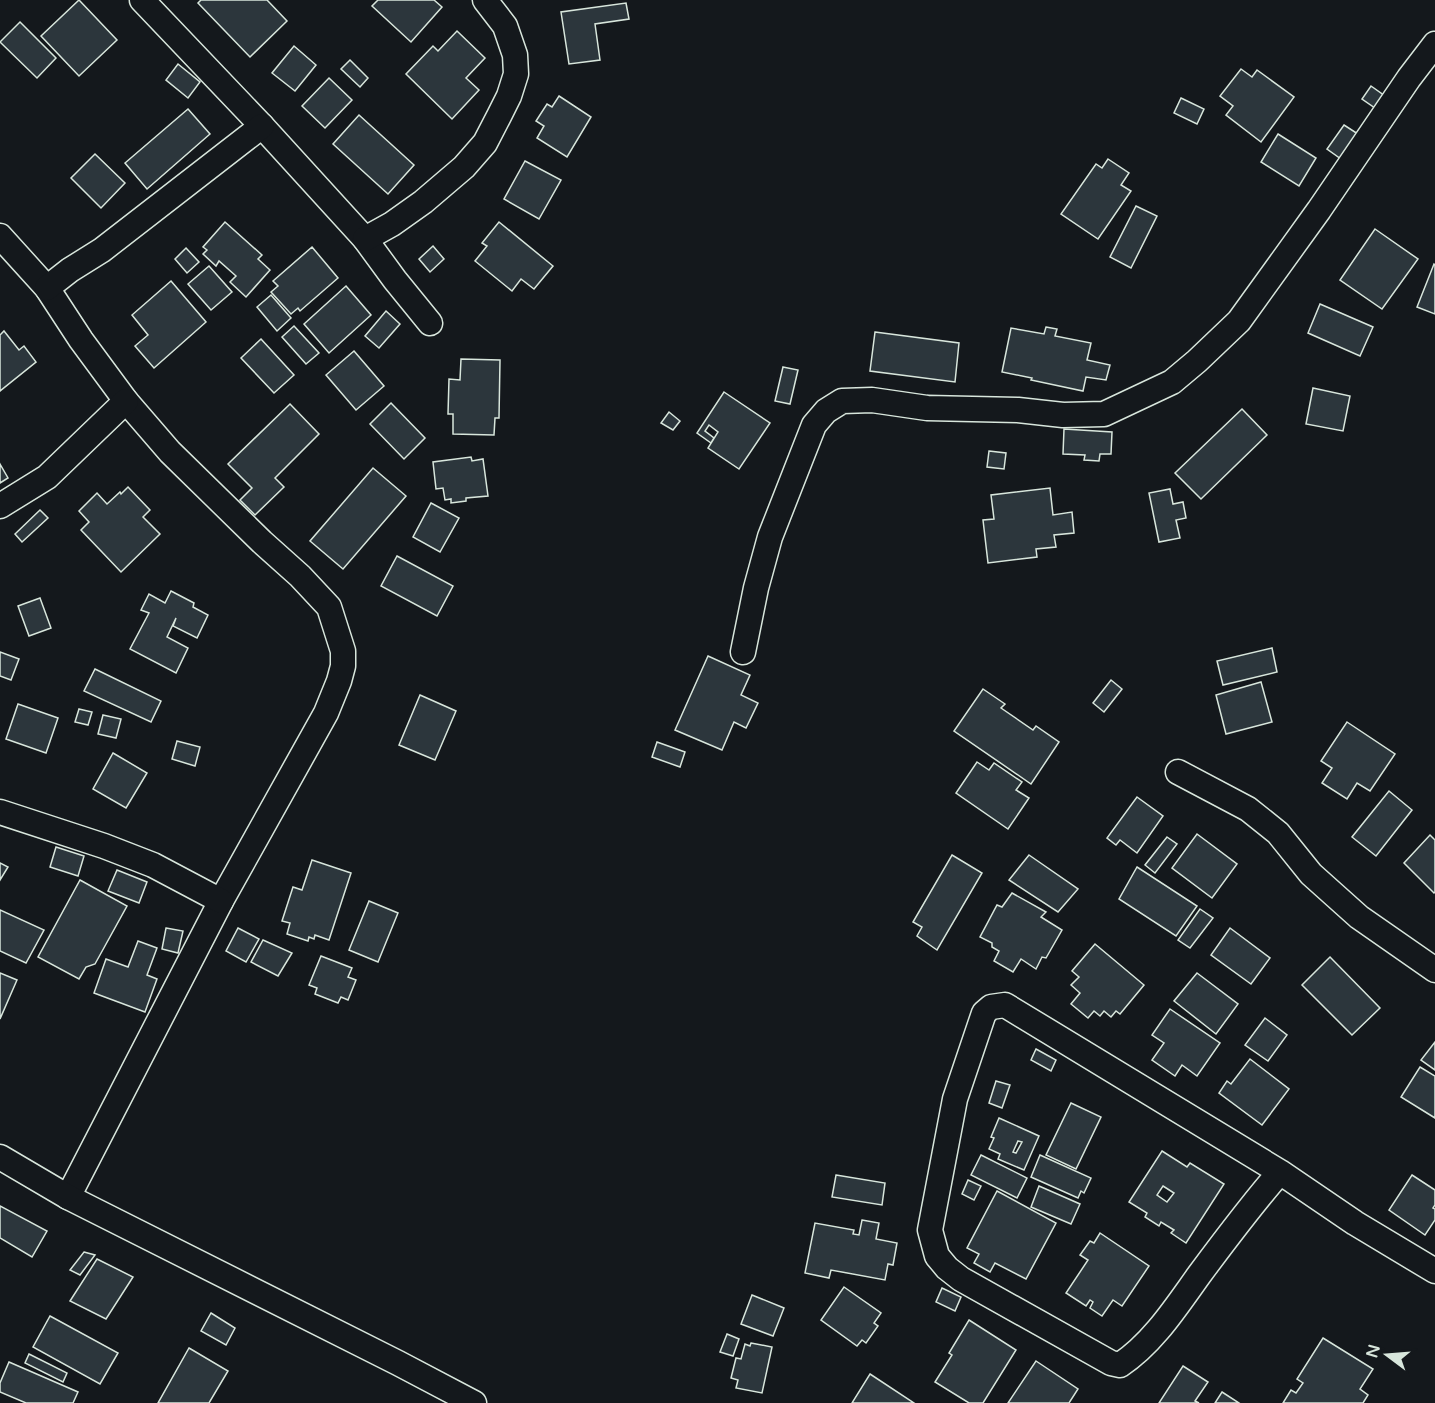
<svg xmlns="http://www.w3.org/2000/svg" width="1435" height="1403" viewBox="0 0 1435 1403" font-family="'Varela Round',sans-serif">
<rect width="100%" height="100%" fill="#14181c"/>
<g fill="#2c363c" stroke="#d8e6dc" stroke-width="1.5" fill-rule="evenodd">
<path d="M79,0L117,40L79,76L41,36Z"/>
<path d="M201,0H267L287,21L250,57L198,3Z"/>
<path d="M378,0H434L442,7L411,42L372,6Z"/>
<path d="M626,3L629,19L595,24L600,60L569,64L561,12Z"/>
<path d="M20,22L56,58L37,78L0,42Z"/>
<path d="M457,31L485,58L466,78L479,90L452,119L406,74L433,46L438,51Z"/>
<path d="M294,46L316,65L295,91L272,73Z"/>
<path d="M350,60L368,78L360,87L341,69Z"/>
<path d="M178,64L200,82L188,98L166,80Z"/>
<path d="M1241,69L1252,77L1257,70L1294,97L1261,142L1226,115L1233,106L1220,96Z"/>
<path d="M329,78L352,100L325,128L302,106Z"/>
<path d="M1371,86L1385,96L1375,108L1362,99Z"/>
<path d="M559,96L591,117L567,157L537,138L544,126L536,121L547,104L552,107Z"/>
<path d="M1181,98L1204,109L1197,124L1174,113Z"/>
<path d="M188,109L210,134L147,189L125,163Z"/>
<path d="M359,115L414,165L388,194L333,144Z"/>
<path d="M1344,125L1358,134L1341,159L1327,149Z"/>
<path d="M1278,134L1316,158L1299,186L1261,162Z"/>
<path d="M95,154L125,183L101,208L71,178Z"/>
<path d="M1108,159L1129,173L1121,185L1131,191L1098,239L1061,214L1096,164L1102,168Z"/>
<path d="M525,161L561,180L539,219L504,199Z"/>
<path d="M1136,206L1157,216L1131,268L1110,257Z"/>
<path d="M225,222L262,255L258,259L270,270L246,297L230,282L236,276L219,261L216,266L203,254L207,250L203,247Z"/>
<path d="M499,222L553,266L534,289L521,279L512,291L475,261L487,246L482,243Z"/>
<path d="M1375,229L1418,259L1382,309L1340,280Z"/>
<path d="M433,246L444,259L430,272L419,259Z"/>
<path d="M312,247L338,278L300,311L298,308L291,314L271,292L278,286L273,281Z"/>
<path d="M186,248L199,262L187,273L175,259Z"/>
<path d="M1434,264L1435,265V314L1417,307Z"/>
<path d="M209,266L232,292L211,310L188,284Z"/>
<path d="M171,281L206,322L154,368L135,346L148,335L132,315Z"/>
<path d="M346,286L371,315L329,353L304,324Z"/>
<path d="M271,295L291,318L277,331L257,307Z"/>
<path d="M1320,304L1373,327L1360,356L1308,333Z"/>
<path d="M386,311L400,324L379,348L365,336Z"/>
<path d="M294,326L319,353L306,364L282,337Z"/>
<path d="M1046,327L1057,329L1055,336L1091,343L1087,360L1110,365L1106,380L1086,377L1083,391L1031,380L1032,378L1002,372L1011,328L1044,334Z"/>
<path d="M4,331L19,350L24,346L36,362L0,391V335Z"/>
<path d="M875,332L959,343L955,382L870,371Z"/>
<path d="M261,339L294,375L274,393L241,358Z"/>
<path d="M354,351L384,386L356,410L326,375Z"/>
<path d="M461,359L500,360L499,418H495L494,435L453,434V414H448L449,379L460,380Z"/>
<path d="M783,367L798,370L790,404L775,401Z"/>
<path d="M1313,388L1350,396L1343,431L1306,424Z"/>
<path d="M724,392L770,423L739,469L708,448L718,432L709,425L705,431L714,438L711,443L697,433Z"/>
<path d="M391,403L425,438L404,459L370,424Z"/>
<path d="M290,404L319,434L275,478L284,487L255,515L240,500L252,488L228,464Z"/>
<path d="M1242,409L1267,435L1201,499L1175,473Z"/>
<path d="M669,412L680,421L673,430L661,423Z"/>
<path d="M1064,429L1112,432L1111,454H1100L1099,461L1084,460L1085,455L1063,454Z"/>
<path d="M989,451L1006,453L1004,469L987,467Z"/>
<path d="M471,457L472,461L483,459L488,496L466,498V501L451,503V499L445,500L443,488L436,489L433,462Z"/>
<path d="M0,464L8,478L0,483Z"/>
<path d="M373,468L406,496L343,569L310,541Z"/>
<path d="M128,487L150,510L143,517L160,534L121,572L81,530L89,522L79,511L97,493L107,504L120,492L121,494Z"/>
<path d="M1050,488L1053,515L1072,512L1074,533L1054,535L1056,547L1036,549L1037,557L988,563L983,520L994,519L991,495Z"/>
<path d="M1170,489L1173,504L1183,502L1186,518L1176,520L1180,538L1159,542L1149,493Z"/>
<path d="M431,503L459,518L440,552L413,537Z"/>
<path d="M40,510L48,518L22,542L15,534Z"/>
<path d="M397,556L453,586L437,616L381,586Z"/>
<path d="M171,591L194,603L193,607L208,615L197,638L173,626L176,618L167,637L188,648L176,673L130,649L149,613L141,610L149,594L165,603Z"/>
<path d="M40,598L51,628L29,636L18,606Z"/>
<path d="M1272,648L1277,672L1223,685L1217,661Z"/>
<path d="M0,652L19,659L11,680L0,676Z"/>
<path d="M708,656L750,675L741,695L758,703L746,728L734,722L722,750L675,730Z"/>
<path d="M95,669L161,701L151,722L84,691Z"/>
<path d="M1111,680L1122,689L1104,712L1093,703Z"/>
<path d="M1261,682L1272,722L1226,734L1216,695Z"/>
<path d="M983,689L1005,704L1001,708L1033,730L1036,726L1059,742L1031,784L954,731Z"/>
<path d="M420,695L456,711L435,760L399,745Z"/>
<path d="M18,704L58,718L46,753L6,739Z"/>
<path d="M79,709L92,712L88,725L75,722Z"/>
<path d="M103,715L121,719L116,738L98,734Z"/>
<path d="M1347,722L1395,754L1370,791L1357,783L1347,799L1322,783L1332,768L1321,761Z"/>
<path d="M177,741L200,747L195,766L172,759Z"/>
<path d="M657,742L685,752L680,767L652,757Z"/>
<path d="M113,753L147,773L126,808L93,789Z"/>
<path d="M977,762L989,770L994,763L1022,782L1016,790L1029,798L1008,829L956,793Z"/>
<path d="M1389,791L1412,810L1376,856L1352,837Z"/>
<path d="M1137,797L1163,816L1137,853L1120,840L1116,845L1107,838Z"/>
<path d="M1197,834L1237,864L1212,898L1172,868Z"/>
<path d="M1430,835L1435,840V892L1434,893L1404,863Z"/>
<path d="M1167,837L1177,844L1155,873L1145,865Z"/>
<path d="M56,847L84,856L78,876L50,867Z"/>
<path d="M952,855L982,873L937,950L917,936L922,927L913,922Z"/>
<path d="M1029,855L1078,889L1058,912L1009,880Z"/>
<path d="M312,860L351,873L329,940L315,935L314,939L309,937L308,941L287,934L290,923L282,921L293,887L302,890Z"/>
<path d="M0,863L8,867L0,880Z"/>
<path d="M1137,867L1197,906L1176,936L1119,899Z"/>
<path d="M117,870L147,882L139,903L108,891Z"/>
<path d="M80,880L127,906L95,964L86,967L79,979L38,957Z"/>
<path d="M1012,893L1046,912L1041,917L1062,930L1046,958L1042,957L1036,969L1021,959L1013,972L994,961L999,951L992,947V943L980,937L997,905L1002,907Z"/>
<path d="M369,901L398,913L378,962L349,950Z"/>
<path d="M1200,909L1213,918L1190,948L1178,940Z"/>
<path d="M0,910L44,930L26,963L0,951Z"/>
<path d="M166,928L183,931L178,953L162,949Z"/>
<path d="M238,928L259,939L246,962L226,951Z"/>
<path d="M1230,928L1270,958L1251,984L1211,955Z"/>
<path d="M263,940L292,953L278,976L251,962Z"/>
<path d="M138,941L157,948L147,975L157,979L145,1012L94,993L106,959L128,967Z"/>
<path d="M1095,944L1144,985L1120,1014L1116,1011L1111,1017L1104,1011L1100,1016L1094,1011L1088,1018L1071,1004L1080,993L1071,985L1079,977L1072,971Z"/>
<path d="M321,956L352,968L348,977L356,980L348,1000L341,997L338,1003L315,994L317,988L309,985Z"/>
<path d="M1330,957L1380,1008L1352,1035L1302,985Z"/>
<path d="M0,973L17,980L0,1019Z"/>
<path d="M1197,973L1238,1004L1216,1034L1174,1001Z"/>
<path d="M1170,1009L1220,1043L1197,1076L1182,1065L1175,1076L1152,1060L1164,1043L1152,1035Z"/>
<path d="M1265,1018L1287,1035L1268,1061L1245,1045Z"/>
<path d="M1435,1042V1070L1421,1060Z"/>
<path d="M1036,1049L1056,1060L1051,1071L1031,1060Z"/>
<path d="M1250,1059L1289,1089L1262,1125L1219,1093L1227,1081L1231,1084Z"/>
<path d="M1420,1067L1435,1076V1118L1401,1097Z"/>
<path d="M996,1081L1010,1085L1002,1108L989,1103Z"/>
<path d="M1071,1103L1101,1117L1076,1169L1046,1155Z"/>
<path d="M999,1118L1039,1136L1024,1170L998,1159L1000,1154L989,1149L994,1138L991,1137ZM1018,1141L1022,1142L1016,1153L1013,1152Z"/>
<path d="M1162,1151L1187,1167L1190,1163L1224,1184L1186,1243L1171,1233L1174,1230L1161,1222L1159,1226L1145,1217L1147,1213L1129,1202ZM1163,1186L1174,1193L1167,1202L1157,1195Z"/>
<path d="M981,1155L1027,1178L1017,1198L971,1175Z"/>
<path d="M1040,1155L1091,1178L1084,1193L1081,1191L1078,1198L1031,1177Z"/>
<path d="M836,1175L885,1183L882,1205L832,1197Z"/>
<path d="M1412,1175L1435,1190V1205L1433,1208L1435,1209V1220L1425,1235L1389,1210Z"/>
<path d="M968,1180L981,1186L974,1200L962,1194Z"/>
<path d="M1039,1186L1080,1204L1071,1224L1031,1207Z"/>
<path d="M997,1191L1056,1223L1026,1279L995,1263L990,1272L974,1263L979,1254L967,1248Z"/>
<path d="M0,1206L47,1231L32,1257L0,1238Z"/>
<path d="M862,1220L879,1223L876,1239L897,1243L893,1265L888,1264L885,1280L831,1270L829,1278L805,1273L815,1223L854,1230L853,1234L859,1235Z"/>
<path d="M1100,1233L1149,1266L1122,1306L1113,1300L1102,1316L1090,1308L1093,1302L1090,1300L1086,1306L1066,1293L1088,1260L1080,1255L1090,1241L1094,1243Z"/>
<path d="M84,1252L95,1255L80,1275L70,1270Z"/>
<path d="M97,1259L133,1277L106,1319L70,1301Z"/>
<path d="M844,1287L881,1313L874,1323L878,1326L866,1343L862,1340L857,1346L821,1320Z"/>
<path d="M942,1288L961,1297L955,1311L936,1302Z"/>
<path d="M752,1295L784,1308L773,1336L741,1324Z"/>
<path d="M211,1313L235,1328L226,1345L201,1331Z"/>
<path d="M50,1316L118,1353L100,1384L33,1347Z"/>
<path d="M969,1320L1016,1350L983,1403H969L935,1382L952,1355L949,1353Z"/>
<path d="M727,1334L739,1339L733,1356L720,1352Z"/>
<path d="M1323,1338L1373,1369L1360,1389L1368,1395L1363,1403H1283L1291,1390L1296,1393L1303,1383L1297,1379Z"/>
<path d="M751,1343L772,1347L762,1393L736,1388L738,1380L731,1378L736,1358L741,1359L745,1344L750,1346Z"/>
<path d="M189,1348L228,1371L209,1403H158Z"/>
<path d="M29,1354L67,1373L63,1382L25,1363Z"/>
<path d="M1036,1361L1078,1389L1069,1403H1008Z"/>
<path d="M9,1362L78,1392L73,1403H26L0,1392V1383Z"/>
<path d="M1183,1366L1208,1382L1195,1401L1199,1403H1159Z"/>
<path d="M870,1374L914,1403H852Z"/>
<path d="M1222,1392L1239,1403H1215Z"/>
</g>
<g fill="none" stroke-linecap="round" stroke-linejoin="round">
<defs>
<g id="minor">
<path d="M142,0L262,126L365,239L395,280L430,323"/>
<path d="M0,236L47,288L81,340L126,401L170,452L262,542L300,576L329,607L343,651V666L339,681L326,713L221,901L68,1197"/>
<path d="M365,239L392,224L423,202L464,167L485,143L499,116L509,96L516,74L515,55L505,26L485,0"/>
<path d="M47,288L70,270L102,250L262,126"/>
<path d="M0,506L47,477L126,401"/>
<path d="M743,652L756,588L770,537L814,425L826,411L842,401L872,400L927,408L1018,410L1063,415L1104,414L1172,382L1197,361L1239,321L1319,210L1409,78L1435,44"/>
<path d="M1178,772L1248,809L1278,833L1311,874L1359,917L1435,970"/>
<path d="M0,812L104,846L153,865L221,901"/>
<path d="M0,1157L68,1197L398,1363L474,1403"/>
<path d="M1280,1172L1005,1005L991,1007L984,1013L955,1099L930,1230L937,1256L947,1268L961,1279L1111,1363L1120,1365C1153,1343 1176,1307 1199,1275C1225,1240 1251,1205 1280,1172L1355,1223L1435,1271"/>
</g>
</defs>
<use href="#minor" stroke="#d8e6dc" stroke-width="27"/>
<use href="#minor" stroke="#14181c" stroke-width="24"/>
</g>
<g transform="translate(1387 1355) rotate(286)" stroke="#14181c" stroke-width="4.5" paint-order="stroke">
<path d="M0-4.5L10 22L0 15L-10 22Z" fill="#d8e6dc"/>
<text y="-9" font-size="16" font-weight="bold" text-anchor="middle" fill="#d8e6dc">N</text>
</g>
</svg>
